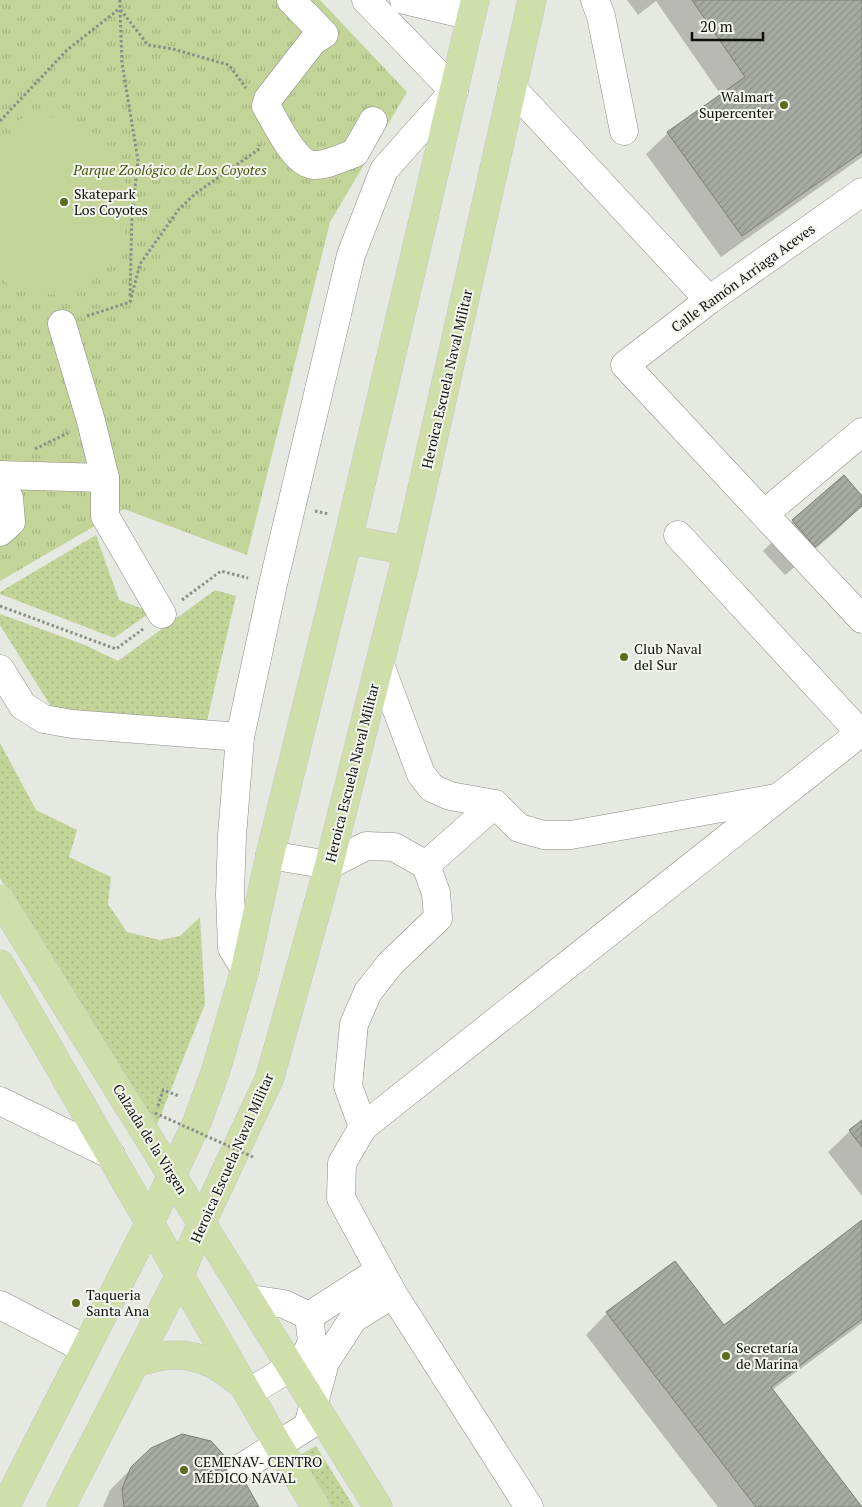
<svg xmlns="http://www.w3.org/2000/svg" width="862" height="1507" viewBox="0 0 862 1507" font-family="'PT Serif',serif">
<defs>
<pattern id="grass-dots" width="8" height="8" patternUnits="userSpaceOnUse" patternTransform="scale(1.25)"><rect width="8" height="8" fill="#c2d497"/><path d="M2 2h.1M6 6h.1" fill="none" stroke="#a6b581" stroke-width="1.8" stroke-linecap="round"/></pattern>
<pattern id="park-tufts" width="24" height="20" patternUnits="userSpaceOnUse" patternTransform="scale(1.25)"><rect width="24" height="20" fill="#c2d497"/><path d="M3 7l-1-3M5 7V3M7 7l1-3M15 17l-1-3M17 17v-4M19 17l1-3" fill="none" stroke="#a6b581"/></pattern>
<pattern id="building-hatch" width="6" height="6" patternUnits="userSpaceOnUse" patternTransform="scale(1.25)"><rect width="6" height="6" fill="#a8aaa4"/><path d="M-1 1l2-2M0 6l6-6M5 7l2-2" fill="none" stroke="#8f918c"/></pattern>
</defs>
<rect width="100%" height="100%" fill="#e6e8e2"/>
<g fill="url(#grass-dots)">
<path d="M96,535L119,600L151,612L114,638L0,594V592Z"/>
<path d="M215,590L236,596L205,729L52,708L0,625V614L85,645L118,661Z"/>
<path d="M0,743L36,810L77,830L69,857L111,877L108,904L127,932L160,940L180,936L200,917L205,1004L156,1127L0,878Z"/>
<path d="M316,1446L354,1507H331L300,1455Z"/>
</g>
<path fill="url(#park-tufts)" d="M0,0H320L407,92L330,222L247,555L124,509L0,581Z"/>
<path fill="#c2d497" d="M35,115C60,117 87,124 105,142C155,194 121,302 42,294C27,293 11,288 0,278V150L14,133L10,126L22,118Z"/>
<g fill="#0003">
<path d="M627,0H862V157L721,257L646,154L668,133L721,95L656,1L638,15Z"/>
<path d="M844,477L862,498V505L836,531L785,575L763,551L793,521Z"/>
<path d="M862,1121V1196L828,1152L850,1131Z"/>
<path d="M862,1221V1323L772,1390L861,1507H718L586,1335L607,1313L723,1326Z"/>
<path d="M132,1468L257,1507H103L110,1490Z"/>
</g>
<g fill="url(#building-hatch)" stroke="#7c7e78">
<path d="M692,0H862V152L742,236L667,132L745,77Z"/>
<path d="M844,475L862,496V506L815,547L792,520Z"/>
<path d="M862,1120V1147L849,1130Z"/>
<path d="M862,1220V1319L771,1387L862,1507H756L606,1312L675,1261L724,1325Z"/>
<path d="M182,1434L211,1441L240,1473L259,1507H124L122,1489L131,1467L151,1448Z"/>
</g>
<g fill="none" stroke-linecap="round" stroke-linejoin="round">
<defs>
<g id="minor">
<path d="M291,0L324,34L313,41L268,99L266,106C276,122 294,164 314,165C325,166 344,157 355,153L373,121"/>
<path d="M404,0L471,16"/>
<path d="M595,0L601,16L624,131"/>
<path d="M512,88L709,300"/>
<path d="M862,192L709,300L625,365L862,619"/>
<path d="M62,324L91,421L105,478"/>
<path d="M0,475L105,478V516L162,614"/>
<path d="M0,491L9,498L11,522L0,532"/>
<path d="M764,514L862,432"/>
<path d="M678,535L862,735"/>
<path d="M380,665L421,774L432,788L450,796L495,804L519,828L544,835H571L776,798"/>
<path d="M0,669L23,706L44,719L72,724L240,737"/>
<path d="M270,855L329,865L366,846L394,847L426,865L436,893L438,918L390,964L368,992L354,1024L348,1086L363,1127"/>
<path d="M426,865L495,804"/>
<path d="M245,969L232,948L230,894L232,836L240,737L273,584L351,255L384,170L454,91L366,0"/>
<path d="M0,1101L111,1155"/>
<path d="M250,1299L284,1304L309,1316"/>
<path d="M0,1305L85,1349"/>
<path d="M309,1316L379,1271"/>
<path d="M245,1387H258L305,1358L312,1341L309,1316"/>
<path d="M241,1468L308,1426L325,1362L353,1319L393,1294"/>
<path d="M529,1507L393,1294L341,1198L342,1163L363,1127L860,733"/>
</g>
<g id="major">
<path d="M348,539L408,551"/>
<path d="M0,899L378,1507"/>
<path d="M0,964L278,1445L316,1507"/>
<path d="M134,1364C174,1348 206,1353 239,1382"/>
<path d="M5,1507L150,1222L197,1122L216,1070L245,969L270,855L348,539L475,0"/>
<path d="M61,1507L180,1275L202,1222L270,1077L329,865L408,551L532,0"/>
</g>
</defs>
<use href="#minor" stroke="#8a8c86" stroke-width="29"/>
<use href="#major" stroke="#c5c5c5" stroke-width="29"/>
<g stroke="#8c8d88" stroke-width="3" stroke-dasharray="2.5 2.5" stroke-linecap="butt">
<path d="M120,0V9L148,45L173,49L229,65L246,88"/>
<path d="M120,10L122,63L138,160L132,215L130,297"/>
<path d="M0,121L67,50L119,9"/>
<path d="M87,316L130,302L140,264L179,209L196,193L258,150L259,145"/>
<path d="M35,449L68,433"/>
<path d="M315,511L329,514"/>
<path d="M182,600L221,571L248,578"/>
<path d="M0,606L116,649L143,629"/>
<path d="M158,1106L163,1090L179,1096"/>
</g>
<use href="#minor" stroke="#fff" stroke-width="28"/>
<use href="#major" stroke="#d0dea9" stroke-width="28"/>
<path stroke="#8c8d88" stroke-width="3" stroke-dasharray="2.5 2.5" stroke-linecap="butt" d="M155,1113L253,1157"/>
</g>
<g fill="#5b6d1a" stroke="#f3f6ef" stroke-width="2">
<circle cx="784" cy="105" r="5"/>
<circle cx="64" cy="202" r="5"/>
<circle cx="624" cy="657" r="5"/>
<circle cx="76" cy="1303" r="5"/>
<circle cx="726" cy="1356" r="5"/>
<circle cx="184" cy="1470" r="5"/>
</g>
<g text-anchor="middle" stroke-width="4" stroke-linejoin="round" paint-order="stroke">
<g font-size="14" fill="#0e0e0c" stroke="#f3f6ef" text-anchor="start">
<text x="774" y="102" text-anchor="end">Walmart<tspan x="774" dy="16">Supercenter</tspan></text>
<text x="74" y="199">Skatepark<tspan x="74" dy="16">Los Coyotes</tspan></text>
<text x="634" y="654">Club Naval<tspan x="634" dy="16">del Sur</tspan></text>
<text x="86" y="1300">Taqueria<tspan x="86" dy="16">Santa Ana</tspan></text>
<text x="736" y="1353">Secretaría<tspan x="736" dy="16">de Marina</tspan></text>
<text x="194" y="1467">CEMENAV- CENTRO<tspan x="194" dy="16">MÉDICO NAVAL</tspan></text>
</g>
<g font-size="14" font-style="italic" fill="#45550b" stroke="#f3f6ef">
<text x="170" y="175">Parque Zoológico de Los Coyotes</text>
</g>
<g font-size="14" fill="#0e0e0c" stroke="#f3f6ef">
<text transform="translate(743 278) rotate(-36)" y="5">Calle Ramón Arriaga Aceves</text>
<text transform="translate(447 379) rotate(-77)" y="5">Heroica Escuela Naval Militar</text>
<text transform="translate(352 773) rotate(-76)" y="5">Heroica Escuela Naval Militar</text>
<text transform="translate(150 1139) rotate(58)" y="5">Calzada de la Virgen</text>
<text transform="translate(232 1158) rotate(-66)" y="5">Heroica Escuela Naval Militar</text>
</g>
</g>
<path d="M692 32v8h71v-8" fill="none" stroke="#0e0e0c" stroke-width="2.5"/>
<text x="700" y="32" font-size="15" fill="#0e0e0c" stroke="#f3f6ef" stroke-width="4" paint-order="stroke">20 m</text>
</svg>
